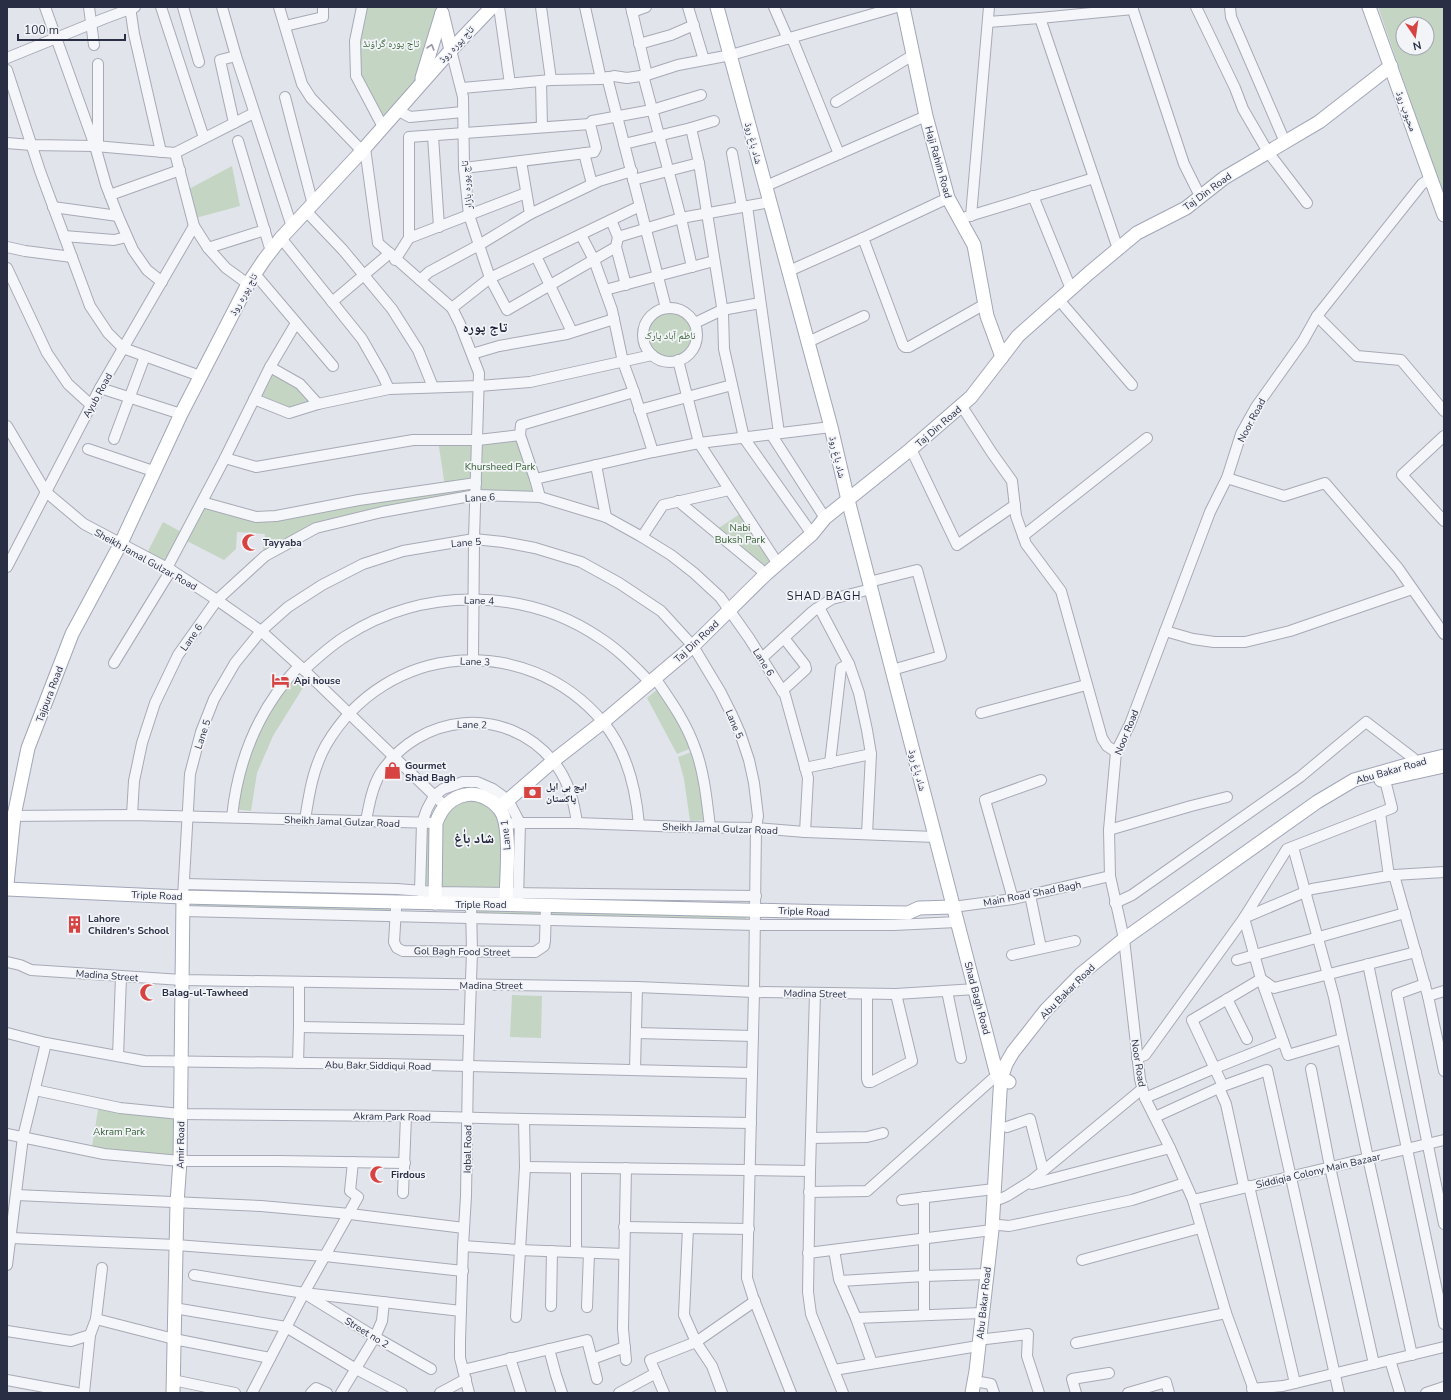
<svg xmlns="http://www.w3.org/2000/svg" width="1451" height="1400" viewBox="0 0 1451 1400" font-family="'Nunito Sans','Noto Naskh Arabic',sans-serif">
<rect width="100%" height="100%" fill="#e2e4eb"/>
<g fill="#c4d6c3" fill-rule="evenodd">
<path d="M362,7H439L440,12L413,92L383,127L356,76Z"/>
<path d="M1378,7H1444V198ZM1403,24H1427V48H1403Z"/>
<path d="M232,166L240,206L192,219L185,191Z"/>
<circle cx="670" cy="335" r="27"/>
<path d="M270,367L300,384L318,404L293,412L254,399Z"/>
<path d="M520,435L540,497L476,495L316,528L263,551L265,534L237,532L236,549L224,560L183,539L169,564L147,553L163,522L185,534L202,502L256,517L445,487L438,440Z"/>
<path d="M743,512L778,564L766,574L714,531Z"/>
<path d="M292,677L304,686L273,736L257,773L251,811L234,809L244,762L261,718Z"/>
<path d="M659,688L692,748L677,754L647,698Z"/>
<path d="M694,751L707,820L690,821L684,779L678,757Z"/>
<path d="M473,798L491,805L503,822L501,890H438L441,820L452,805Z"/>
<path d="M427,827H431L429,883L427,885H425Z"/>
<path d="M198,889L388,894L390,896L197,891Z"/>
<path d="M201,903L389,909L392,911L195,906L197,904Z"/>
<path d="M475,910L536,911H539L540,913V915L474,916Z"/>
<path d="M549,911L745,915L747,919V920L550,919Z"/>
<path d="M512,995L542,996L541,1038L510,1037Z"/>
<path d="M99,1104L175,1116L174,1161L91,1152Z"/>
</g>
<g fill="none" stroke-linecap="round" stroke-linejoin="round">
<defs>
<g id="minor">
<path d="M45,7L95,146L106,185L118,216L133,250L147,270L162,282"/>
<path d="M89,7L94,45"/>
<path d="M130,7L134,34L161,152"/>
<path d="M161,7L204,138"/>
<path d="M183,7L199,62"/>
<path d="M222,7L236,56L292,227"/>
<path d="M279,7L302,84L311,98L362,151"/>
<path d="M362,7L355,41L356,76L383,127"/>
<path d="M499,7L510,84"/>
<path d="M541,7L551,80"/>
<path d="M585,7L601,79"/>
<path d="M631,7L647,75"/>
<path d="M688,7L704,60"/>
<path d="M774,7L788,39"/>
<path d="M1132,7L1184,164L1200,196"/>
<path d="M1196,7L1235,88L1243,109L1268,152L1307,203"/>
<path d="M1230,7L1231,17L1285,142"/>
<path d="M632,12L646,7"/>
<path d="M1040,18L1118,249"/>
<path d="M988,22L1040,18L1133,9"/>
<path d="M285,26L323,17V7"/>
<path d="M792,38L839,154"/>
<path d="M639,44L671,35L694,25"/>
<path d="M451,50L463,97L464,168L469,215L490,278L507,310L616,247"/>
<path d="M7,58L103,19L135,7"/>
<path d="M98,64V147"/>
<path d="M7,70L40,171L90,306L108,333L123,348L200,376"/>
<path d="M643,75L681,218L692,267"/>
<path d="M607,77L666,308"/>
<path d="M541,81L542,127"/>
<path d="M462,88L551,80L601,79L614,76L627,78L647,75L678,65L731,55L897,7"/>
<path d="M285,97L313,205"/>
<path d="M836,102L913,55"/>
<path d="M397,110L410,117L463,112"/>
<path d="M234,123L220,60L236,56"/>
<path d="M691,128L714,121"/>
<path d="M433,136L439,227"/>
<path d="M238,141L269,245L273,249"/>
<path d="M7,143L31,145L95,146L175,153L254,113"/>
<path d="M624,144L691,128L699,163L723,313L724,349L744,438L812,534"/>
<path d="M365,148L378,243L452,308L460,324L479,373L474,539L473,659"/>
<path d="M175,153L194,226L208,248L226,268L248,284"/>
<path d="M584,153L592,184"/>
<path d="M732,153L742,207"/>
<path d="M521,161L530,214"/>
<path d="M464,168L594,152L596,148L590,124L592,121L652,110L701,95"/>
<path d="M633,180L699,163"/>
<path d="M766,186L926,116"/>
<path d="M110,195L180,170"/>
<path d="M1033,196L1071,289"/>
<path d="M747,206L779,433"/>
<path d="M53,207L118,216"/>
<path d="M306,211L343,250L392,309L418,350L433,387"/>
<path d="M971,216L989,7"/>
<path d="M966,217L1094,178"/>
<path d="M611,220L618,237L616,247L626,285"/>
<path d="M581,235L594,260L612,310L623,362L634,392"/>
<path d="M64,236L114,240L127,237"/>
<path d="M618,237L681,218L770,202"/>
<path d="M281,238L362,339L382,374L389,389"/>
<path d="M409,238L526,193"/>
<path d="M863,238L903,345L905,347H909L985,304"/>
<path d="M7,247L25,251L72,257"/>
<path d="M208,248L265,230"/>
<path d="M536,256L572,332"/>
<path d="M395,260L409,238V137L590,124"/>
<path d="M7,268L47,353L68,384L91,405"/>
<path d="M789,271L863,238L948,198"/>
<path d="M255,274L333,366"/>
<path d="M420,280L429,272L479,245L530,214L599,181L632,171"/>
<path d="M605,290L714,261"/>
<path d="M1059,300L1132,385"/>
<path d="M332,302L390,253"/>
<path d="M452,308L490,278L640,206"/>
<circle cx="670" cy="335" r="27"/>
<path d="M1317,316L1357,356L1401,360L1444,411"/>
<path d="M695,323L722,310L760,303"/>
<path d="M808,342L864,316"/>
<path d="M472,354L499,346L567,334L614,319"/>
<path d="M678,360L699,443L778,564"/>
<path d="M270,367L300,384L318,404"/>
<path d="M100,388L181,414"/>
<path d="M254,399L289,413L318,404L389,389L479,386L530,382L652,355"/>
<path d="M961,405L992,453L1012,481L1016,516L1026,544L1061,591L1102,738L1107,746L1116,752"/>
<path d="M639,410L732,385"/>
<path d="M7,426L46,492L84,524L171,570L217,600L261,631L304,670L445,806"/>
<path d="M771,434L825,518"/>
<path d="M520,435L535,479"/>
<path d="M1444,436L1402,475L1444,521"/>
<path d="M114,439L145,356"/>
<path d="M88,449L153,471"/>
<path d="M911,449L957,545L1015,505"/>
<path d="M225,458L256,467L413,440H478L520,435L521,425L634,392L653,452"/>
<path d="M596,465L606,517"/>
<path d="M1227,478L1284,496L1325,483L1398,568L1444,634"/>
<path d="M540,497L535,479L653,452L699,443L831,427"/>
<path d="M678,501L766,574"/>
<path d="M202,502L256,517L276,516L359,500L476,483"/>
<path d="M1023,536L1147,438"/>
<path d="M642,537L663,505L729,490"/>
<path d="M7,567L100,388L194,226"/>
<path d="M167,568L225,458L270,367L296,323"/>
<path d="M869,582L917,570L941,656L892,670"/>
<path d="M816,609L832,599L871,589"/>
<path d="M1165,631L1193,639L1214,642H1245L1290,631L1412,589"/>
<path d="M762,658L812,612L816,609H820L849,664L859,693L867,730L871,754L867,834"/>
<path d="M114,663L171,570"/>
<path d="M304,670C317,658 330,646 346,636C422,587 525,587 600,638C619,650 634,666 650,682"/>
<path d="M655,678C670,700 686,722 695,748C704,771 707,802 710,827"/>
<path d="M782,691L806,669L805,665L784,638"/>
<path d="M981,713L1086,685"/>
<path d="M830,763L841,668L849,664"/>
<path d="M805,768L871,754"/>
<path d="M1380,813L1389,876"/>
<path d="M132,815L134,781L142,743L155,703L178,655L217,600L265,556L316,528L382,512L476,495L540,497L606,517L642,537L671,555L694,573L720,597L749,638L785,695L808,778L805,832"/>
<path d="M7,816L132,815L436,823"/>
<path d="M232,817C238,759 258,709 299,666"/>
<path d="M305,820C309,794 313,768 326,745C386,642 526,631 603,722C627,751 636,788 639,825"/>
<path d="M366,821C369,805 372,788 380,774C419,713 506,704 553,761C568,779 574,800 577,823"/>
<path d="M505,824L520,823H577L685,827L756,828L805,832L935,837"/>
<path d="M1109,830L1191,806L1227,797"/>
<path d="M1293,847L1334,997L1368,1158L1412,1355"/>
<path d="M1394,875L1428,996L1444,1071"/>
<path d="M184,884L397,889L435,892L756,896"/>
<path d="M420,891L422,823L427,809L434,796L443,789L463,782H477L493,789L508,800L520,823L518,900"/>
<path d="M1030,895L1041,948"/>
<path d="M183,897L190,774L201,732L214,699L235,663L261,631L288,607L322,585L363,564L403,551L474,539L503,542L535,548L581,562L619,583L661,611L693,646L720,691L732,715L740,733L749,760L754,783L758,816L756,828L754,992L747,1278L753,1297L791,1393"/>
<path d="M1013,899L985,800L1041,780"/>
<path d="M1115,903L1132,895L1300,777L1366,722L1413,758L1414,763"/>
<path d="M953,907L1013,899L1110,876"/>
<path d="M396,909L394,942L397,948L403,951L535,952L544,946L545,941L546,905"/>
<path d="M183,911L756,925H894L957,922"/>
<path d="M1012,955L1075,941"/>
<path d="M1237,960L1405,913"/>
<path d="M7,962L20,965L31,970L182,980L637,987L754,992L896,994L976,989"/>
<path d="M1368,964L1444,1324"/>
<path d="M1261,979L1274,988L1416,952"/>
<path d="M1261,979L1288,1055L1342,1039"/>
<path d="M1425,984L1397,994L1444,1224"/>
<path d="M947,991L961,1058"/>
<path d="M815,993L810,1171L808,1292L811,1314L843,1393"/>
<path d="M867,994V1079L868,1082H871L912,1061L896,994"/>
<path d="M1428,996L1444,991"/>
<path d="M1227,999L1247,1039"/>
<path d="M299,1027L469,1030"/>
<path d="M7,1033L46,1043L144,1061L385,1064L752,1073"/>
<path d="M636,1033L753,1036"/>
<path d="M118,1056L121,977"/>
<path d="M1137,1058L1145,1055L1244,918L1312,889L1394,875L1444,872"/>
<path d="M298,1063L299,1027V983"/>
<path d="M1311,1069L1330,1167L1374,1364"/>
<path d="M635,1070L637,987"/>
<path d="M1223,1086L1267,1070L1339,1393"/>
<path d="M1219,1088L1226,1104L1244,1187"/>
<path d="M35,1090L120,1108L180,1114L406,1116L524,1119L751,1123"/>
<path d="M1145,1098L1215,1068L1283,1041"/>
<path d="M1155,1117L1223,1086L1192,1020L1261,979L1244,918L1287,849L1392,808L1385,780"/>
<path d="M1007,1127L1030,1119L1043,1170"/>
<path d="M7,1134L104,1154L180,1161H279L405,1163"/>
<path d="M811,1138L867,1137L883,1133"/>
<path d="M525,1167L810,1171"/>
<path d="M626,1168L623,1329L626,1360"/>
<path d="M1031,1181L1032,1184L1170,1148"/>
<path d="M1249,1186L1295,1383"/>
<path d="M809,1192L867,1191L997,1075"/>
<path d="M403,1193L406,1116"/>
<path d="M16,1195L261,1206L350,1214L464,1228"/>
<path d="M1000,1199L1007,1196L1031,1181L1142,1089"/>
<path d="M902,1200L994,1189"/>
<path d="M1193,1200L1444,1140"/>
<path d="M999,1225L1009,1226L1132,1200L1185,1183"/>
<path d="M624,1227L749,1229"/>
<path d="M688,1228L684,1315L696,1342L712,1366L722,1393"/>
<path d="M11,1238L176,1245L325,1256L463,1271"/>
<path d="M463,1246L519,1250L624,1254"/>
<path d="M834,1250L839,1279L856,1318L872,1363"/>
<path d="M576,1252V1168"/>
<path d="M808,1253L992,1230"/>
<path d="M1082,1260L1200,1228"/>
<path d="M7,1265L23,1137L46,1043"/>
<path d="M194,1275L304,1293L461,1311"/>
<path d="M840,1281L924,1276L986,1274"/>
<path d="M307,1295L375,1337L431,1369"/>
<path d="M551,1306L552,1251"/>
<path d="M587,1307L589,1253"/>
<path d="M174,1308L286,1327L356,1369L402,1393"/>
<path d="M924,1315V1197"/>
<path d="M516,1317L525,1167L524,1119"/>
<path d="M856,1318L981,1313"/>
<path d="M96,1319L174,1339L270,1358"/>
<path d="M7,1331L71,1341L90,1335"/>
<path d="M986,1339L1028,1334L1027,1356L1039,1393"/>
<path d="M1076,1343L1226,1313"/>
<path d="M549,1349L556,1375L562,1393"/>
<path d="M510,1358L521,1393"/>
<path d="M592,1359L625,1347"/>
<path d="M1390,1360L1400,1393"/>
<path d="M463,1370L587,1340L597,1379"/>
<path d="M834,1370L978,1346"/>
<path d="M7,1380L77,1393"/>
<path d="M173,1380L235,1393"/>
<path d="M980,1382L991,1384L994,1393"/>
<path d="M1252,1389L1283,1386L1444,1347"/>
<path d="M84,1393L90,1335L96,1319L102,1268"/>
<path d="M252,1393L304,1293L358,1197L350,1191L353,1162"/>
<path d="M311,1393L316,1388L327,1393"/>
<path d="M341,1393L375,1337L382,1321L384,1302"/>
<path d="M440,1393L466,1379"/>
<path d="M469,1393L460,1358V1341L463,1246L466,1196L468,1067L472,952L471,904"/>
<path d="M619,1393L656,1373"/>
<path d="M664,1393L650,1360L696,1342L755,1301"/>
<path d="M1076,1393L1072,1379L1109,1373"/>
<path d="M1128,1393L1166,1382L1169,1393"/>
<path d="M1255,1393L1226,1313L1193,1200L1170,1148L1145,1098L1140,1079L1124,939L1110,876L1109,830L1116,752L1130,724L1210,512L1227,478L1241,434L1256,407L1303,341L1317,316L1422,184L1431,178"/>
<path d="M1426,1393L1444,1387"/>
</g>
<g id="major">
<path d="M717,7L831,427L848,500L997,1075L1009,1082"/>
<path d="M903,7L926,116L948,198L974,245L987,316L1002,357"/>
<path d="M1369,7L1444,215"/>
<path d="M442,13L451,50"/>
<path d="M422,78L442,13"/>
<path d="M1381,780L1444,766"/>
<path d="M499,808L553,761L603,722L693,646L766,574L812,534L825,518L911,449L971,397L1018,336L1089,273L1137,233L1186,208L1224,178L1319,122L1391,66"/>
<path d="M7,884L14,816L28,748L72,634L121,543L181,414L248,284L264,260L281,238L362,151L451,50L492,7"/>
<path d="M7,889L183,897L834,912L908,913L919,908L953,907"/>
<path d="M435,903L436,823C441,809 449,798 465,795C479,792 497,801 503,815C511,836 506,880 506,904"/>
<path d="M173,1393L177,1203L180,1161L183,897"/>
<path d="M972,1393L976,1371L992,1230L1000,1092L1001,1079L1006,1064L1013,1052L1046,1010L1081,974L1124,939L1317,802L1354,780L1414,763L1444,756"/>
</g>
</defs>
<use href="#minor" stroke="#a7aab6" stroke-width="12"/>
<use href="#major" stroke="#a1a6b8" stroke-width="15"/>
<use href="#minor" stroke="#f5f6f9" stroke-width="10"/>
<use href="#major" stroke="#fff" stroke-width="13"/>
</g>
<defs><path id="oneway-chevron" d="M-2-3.5L2.5 0L-2 3.5" fill="none" stroke-width="1.6" stroke-linecap="round" stroke-linejoin="round"/></defs>
<use stroke="#9496a2" href="#oneway-chevron" transform="translate(431 47) rotate(-74)"/>
<defs>
<symbol id="mosque-bare" viewBox="-9 -9 18 18"><path d="M3.5-4.9A6 6 0 1 0 3.5 4.9A5 5 0 1 1 3.5-4.9Z" fill="#d74340" stroke="#f2f4f8" stroke-width="2.5" paint-order="stroke"/></symbol>
<symbol id="hotel-bare" viewBox="-9 -9 18 18"><path d="M-6-4.5h1.5V1H6V5H4.5V3h-9V5H-6ZM-4 0a1.8 1.8 0 1 1 3.6 0ZM.5 0V-2.5h3Q6-2.5 6 0Z" fill="#d74340" stroke="#f2f4f8" stroke-width="2.5" paint-order="stroke"/></symbol>
<symbol id="shop-bare" viewBox="-9 -9 18 18"><path d="M-5-2.5h2.3a2.7 3.5 0 0 1 5.4 0H5L5.5 6h-11ZM-1.5-2.5h3a1.5 2.3 0 0 0-3 0Z" fill="#d74340" stroke="#f2f4f8" stroke-width="2.5" paint-order="stroke"/></symbol>
<symbol id="bank-bare" viewBox="-9 -9 18 18"><path d="M-6-4H6V4H-6ZM0-2.3a2.3 2.3 0 1 0 0 4.6a2.3 2.3 0 1 0 0-4.6Z" fill="#d74340" stroke="#f2f4f8" stroke-width="2.5" paint-order="stroke"/></symbol>
<symbol id="building-bare" viewBox="-9 -9 18 18"><path d="M-4-6H4V6H1V3H-1V6H-4ZM-2.5-4.3h1.7v1.8h-1.7ZM.8-4.3h1.7v1.8H.8ZM-2.5-1h1.7V.8h-1.7ZM.8-1h1.7V.8H.8Z" fill="#d74340" stroke="#f2f4f8" stroke-width="2.5" paint-order="stroke"/></symbol>
</defs>
<g fill-rule="evenodd">
<use href="#mosque-bare" x="238" y="530" width="25" height="25"/>
<use href="#hotel-bare" x="268" y="668" width="25" height="25"/>
<use href="#shop-bare" x="380" y="758" width="25" height="25"/>
<use href="#bank-bare" x="520" y="780" width="25" height="25"/>
<use href="#building-bare" x="62" y="912" width="25" height="25"/>
<use href="#mosque-bare" x="136" y="980" width="25" height="25"/>
<use href="#mosque-bare" x="366" y="1162" width="25" height="25"/>
</g>
<g text-anchor="middle" stroke-width="3.5" stroke-linejoin="round" paint-order="stroke">
<g font-size="10" fill="#366135" stroke="#f2f4f8">
<text x="391" y="47">تاج پورہ گراؤنڈ</text>
<text x="670" y="339">ناظم آباد پارک</text>
<text x="500" y="470">Khursheed Park</text>
<text x="740" y="531">Nabi<tspan x="740" dy="12">Buksh Park</tspan></text>
<text x="119" y="1135">Akram Park</text>
</g>
<g font-size="10" fill="#292e45" stroke="#f2f4f8">
<text transform="translate(456 44) rotate(-47)" y="4">تاج پورہ روڈ</text>
<text transform="translate(1407 111) rotate(70)" y="4">محبوب روڈ</text>
<text transform="translate(754 143) rotate(75)" y="4">شاد باغ روڈ</text>
<text transform="translate(939 162) rotate(74)" y="4">Haji Rahim Road</text>
<text transform="translate(466 185) rotate(-95)" y="4">تاج پورہ بازار</text>
<text transform="translate(1207 191) rotate(-36)" y="4">Taj Din Road</text>
<text transform="translate(243 294) rotate(-61)" y="4">تاج پورہ روڈ</text>
<text transform="translate(97 395) rotate(-61)" y="4">Ayub Road</text>
<text transform="translate(1251 420) rotate(-62)" y="4">Noor Road</text>
<text transform="translate(938 426) rotate(-41)" y="4">Taj Din Road</text>
<text transform="translate(838 457) rotate(77)" y="4">شاد باغ روڈ</text>
<text transform="translate(480 497) rotate(-3)" y="4">Lane 6</text>
<text transform="translate(466 542) rotate(-5)" y="4">Lane 5</text>
<text transform="translate(146 559) rotate(29)" y="4">Sheikh Jamal Gulzar Road</text>
<text transform="translate(479 600) rotate(2)" y="4">Lane 4</text>
<text transform="translate(191 637) rotate(-55)" y="4">Lane 6</text>
<text transform="translate(696 641) rotate(-43)" y="4">Taj Din Road</text>
<text transform="translate(475 661) rotate(2)" y="4">Lane 3</text>
<text transform="translate(764 662) rotate(58)" y="4">Lane 6</text>
<text transform="translate(49 694) rotate(-69)" y="4">Tajpura Road</text>
<text transform="translate(472 724) rotate(1)" y="4">Lane 2</text>
<text transform="translate(735 724) rotate(67)" y="4">Lane 5</text>
<text transform="translate(1126 732) rotate(-68)" y="4">Noor Road</text>
<text transform="translate(202 734) rotate(-72)" y="4">Lane 5</text>
<text transform="translate(918 770) rotate(75)" y="4">شاد باغ روڈ</text>
<text transform="translate(1391 770) rotate(-16)" y="4">Abu Bakar Road</text>
<text transform="translate(342 821) rotate(2)" y="4">Sheikh Jamal Gulzar Road</text>
<text transform="translate(720 828) rotate(2)" y="4">Sheikh Jamal Gulzar Road</text>
<text transform="translate(505 835) rotate(-96)" y="4">Lane 1</text>
<text transform="translate(1032 893) rotate(-11)" y="4">Main Road Shad Bagh</text>
<text transform="translate(157 895) rotate(2)" y="4">Triple Road</text>
<text x="481" y="908">Triple Road</text>
<text transform="translate(804 911) rotate(2)" y="4">Triple Road</text>
<text transform="translate(462 951) rotate(1)" y="4">Gol Bagh Food Street</text>
<text transform="translate(107 975) rotate(4)" y="4">Madina Street</text>
<text x="491" y="989">Madina Street</text>
<text transform="translate(1067 991) rotate(-45)" y="4">Abu Bakar Road</text>
<text transform="translate(815 993) rotate(1)" y="4">Madina Street</text>
<text transform="translate(978 998) rotate(75)" y="4">Shad Bagh Road</text>
<text transform="translate(1139 1063) rotate(81)" y="4">Noor Road</text>
<text transform="translate(378 1065) rotate(1)" y="4">Abu Bakr Siddiqui Road</text>
<text transform="translate(392 1116) rotate(1)" y="4">Akram Park Road</text>
<text transform="translate(180 1145) rotate(-89)" y="4">Amir Road</text>
<text transform="translate(467 1149) rotate(-89)" y="4">Iqbal Road</text>
<text transform="translate(1318 1170) rotate(-13)" y="4">Siddiqia Colony Main Bazaar</text>
<text transform="translate(983 1303) rotate(-84)" y="4">Abu Bakar Road</text>
<text transform="translate(367 1332) rotate(31)" y="4">Street no 2</text>
</g>
<g font-size="10" font-weight="bold" fill="#292e45" stroke="#f2f4f8" text-anchor="start">
<text x="263" y="546">Tayyaba</text>
<text x="294" y="684">Api house</text>
<text x="405" y="769">Gourmet<tspan x="405" dy="12">Shad Bagh</tspan></text>
<text x="546" y="790">ایچ بی ایل<tspan x="546" dy="12">پاکستان</tspan></text>
<text x="88" y="922">Lahore<tspan x="88" dy="12">Children's School</tspan></text>
<text x="162" y="996">Balag-ul-Tawheed</text>
<text x="391" y="1178">Firdous</text>
</g>
<g font-size="11" letter-spacing="1" fill="#1b1f35" stroke="#f2f4f8">
<text x="824" y="600">SHAD BAGH</text>
</g>
<g font-size="14" font-weight="bold" fill="#1b1f35" stroke="#f2f4f8">
<text x="485" y="332">تاج پورہ</text>
<text x="474" y="843">شاد باٰغ</text>
</g>
</g>
<rect width="1451" height="1400" fill="none" stroke="#292e45" stroke-width="16"/>
<g transform="translate(1415 36) rotate(167)"><circle r="19" fill="#f2f4f8" stroke="#a2a5b0"/>
<path d="M0-3L7 15L0 10L-7 15Z" fill="#d74340"/>
<text y="-6" font-size="11" font-weight="bold" text-anchor="middle" fill="#292e45">N</text>
</g>
<path d="M18 34v6h107v-6" fill="none" stroke="#292e45" stroke-width="2"/>
<text x="24" y="34" font-size="12" fill="#292e45" stroke="#f2f4f8" stroke-width="3" paint-order="stroke">100 m</text>
</svg>
